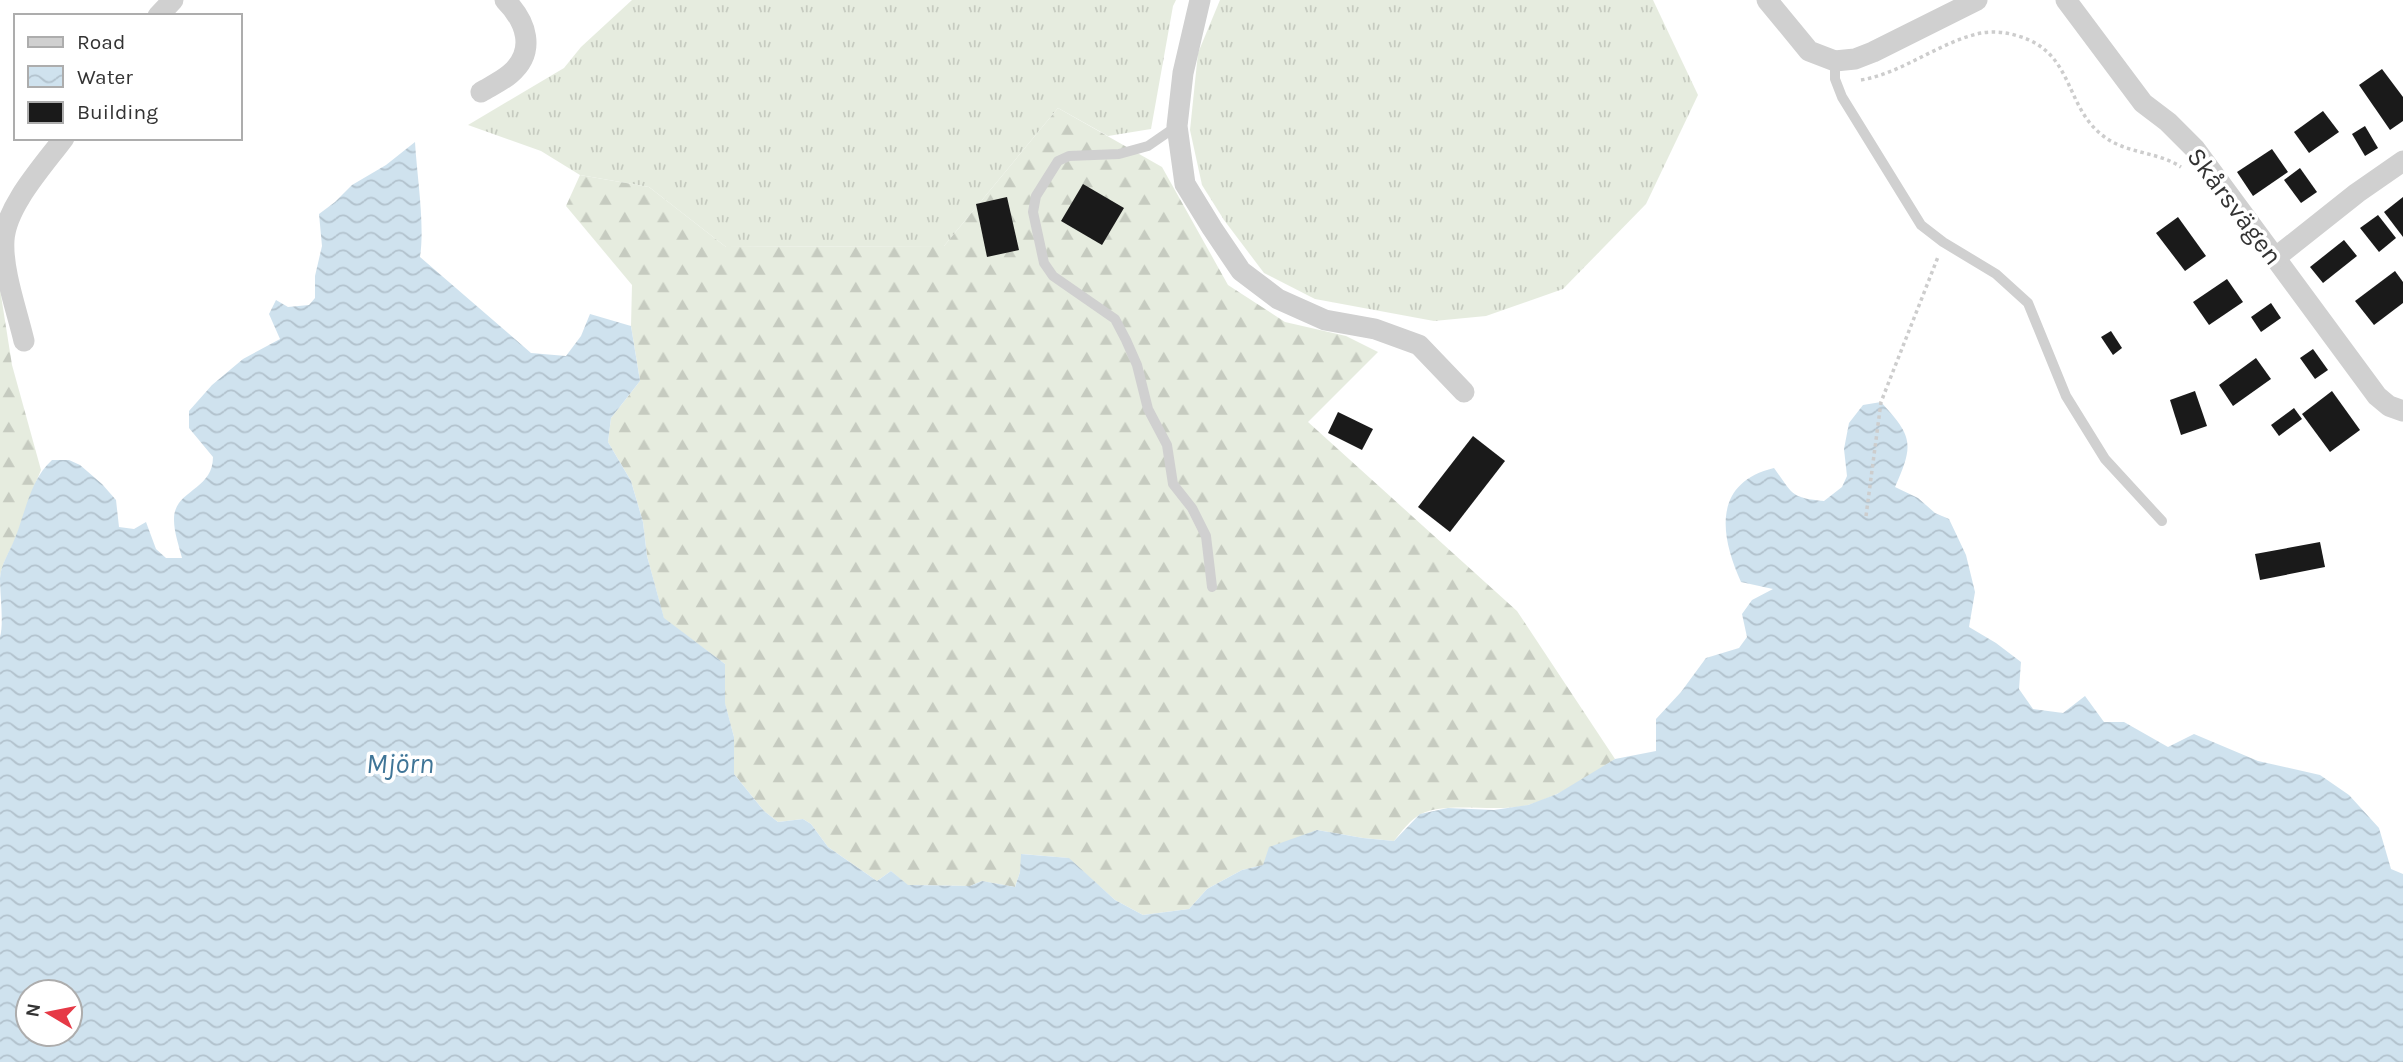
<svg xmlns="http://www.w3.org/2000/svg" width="2403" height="1062" viewBox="0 0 2403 1062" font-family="Karla,sans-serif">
<defs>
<pattern id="grass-tufts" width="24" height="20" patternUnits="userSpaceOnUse" patternTransform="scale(1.75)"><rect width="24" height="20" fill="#e6ecdf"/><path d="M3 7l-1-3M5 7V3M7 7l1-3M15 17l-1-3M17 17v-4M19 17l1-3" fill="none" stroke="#c6cbc0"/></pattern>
<pattern id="forest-firs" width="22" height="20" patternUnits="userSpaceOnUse" patternTransform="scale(1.75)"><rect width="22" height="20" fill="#e6ecdf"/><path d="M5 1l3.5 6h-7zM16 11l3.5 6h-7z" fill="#c6cbc0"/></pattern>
<pattern id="water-waves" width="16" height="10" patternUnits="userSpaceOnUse" patternTransform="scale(1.75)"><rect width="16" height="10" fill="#cfe2ee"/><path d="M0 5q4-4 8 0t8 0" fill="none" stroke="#b2c2cd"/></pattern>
</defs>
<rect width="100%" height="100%" fill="#fff"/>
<g fill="url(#grass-tufts)">
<path d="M632,0H1176L1173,6L1151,129L1108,136L1058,108L944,246L726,247L649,187L580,175L541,151L468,125L564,68L581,47Z"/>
<path d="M1220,0H1653L1698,95L1646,204L1563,289L1486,316L1434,321L1315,299L1264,273L1224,220L1202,185L1190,130L1198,53Z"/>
</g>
<g fill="url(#forest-firs)">
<path d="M1058,108L1162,167L1228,285L1285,322L1346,336L1378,352L1308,422L1517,611L1615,759C1588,777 1560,796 1528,805C1497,813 1446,801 1421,814C1411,819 1401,832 1394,841L1363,838L1317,830L1302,837L1263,865L1242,870L1207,889L1189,909L1143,915L1115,900L1068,858L1022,854L1020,872L1015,887L982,881L970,886L907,885L891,871L877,881L828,847L811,824L803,819L778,822L764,811L734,774V737L725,704V664L664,619L647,556L643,522L631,481L608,442L611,418L640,381L631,326L632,285L566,206L580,175L649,187L726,247L944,246Z"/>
<path d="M0,289L12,365L41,470C31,493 24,516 15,540C9,553 2,563 0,577Z"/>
</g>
<path fill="url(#water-waves)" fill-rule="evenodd" d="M415,142C417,177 425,224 420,257L531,353L566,356L581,336L590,314L631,326L640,381L611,418L608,442L631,481L643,522L647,556L664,618L725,664V703L734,737V774L764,811L778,822L803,819L811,824L828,847L877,881L891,871L908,885L970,886L982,881L1015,887L1020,872L1021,854L1069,858L1115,900L1143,915L1189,909L1207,889L1242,870L1263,865L1269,847L1317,830L1363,838L1394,841L1420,814L1448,808L1494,810L1528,805L1557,794L1615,759L1656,751V719L1681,692L1706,658L1739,648L1747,637L1742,614L1752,600L1773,589L1741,582C1720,536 1712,483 1774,468C1793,494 1790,498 1824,501L1842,487L1847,476L1844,449L1849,423L1863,405L1881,402C1913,437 1914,444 1895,487L1918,498L1935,513L1949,519L1966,555L1975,592L1969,627L1996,643L2021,662L2019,689L2033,709L2063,713L2085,696L2104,722H2124L2168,747L2194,734L2258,761L2320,775L2349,795L2379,828L2391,869L2403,874V1062H0V637C4,624 0,594 0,578C1,563 10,552 15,538C26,511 30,480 52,460H69L80,465L102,484L116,500L119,527L134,529L146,522L156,549L166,558H182C179,546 174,532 174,520C173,490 213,491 213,457L189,428V411L212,385L243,359L280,339L269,314L276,300L288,307L309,305L315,298V276L322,246L319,214L335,202L352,185L386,165ZM28,992H70V1034H28Z"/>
<g fill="#1a1a1a">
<path d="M2382,69L2403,97V121L2390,130L2359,85Z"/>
<path d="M2323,111L2339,132L2309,153L2294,132Z"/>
<path d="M2365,126L2378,148L2365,156L2352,134Z"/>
<path d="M2272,149L2288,172L2253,196L2237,172Z"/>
<path d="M2300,168L2317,192L2301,203L2284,180Z"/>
<path d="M1083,184L1124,208L1102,245L1061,221Z"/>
<path d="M1007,197L1019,250L987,257L976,204Z"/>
<path d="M2403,197V237L2384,212Z"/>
<path d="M2378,215L2396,238L2379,252L2360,228Z"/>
<path d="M2178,217L2206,256L2185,271L2156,233Z"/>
<path d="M2344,240L2357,256L2323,283L2310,267Z"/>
<path d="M2395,271L2403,282V303L2374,325L2355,301Z"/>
<path d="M2227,279L2243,302L2209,325L2193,302Z"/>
<path d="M2271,303L2281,318L2261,332L2251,317Z"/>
<path d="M2111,331L2122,348L2113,355L2101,337Z"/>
<path d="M2313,349L2328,370L2315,379L2300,358Z"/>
<path d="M2256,358L2271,379L2233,406L2219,385Z"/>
<path d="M2195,391L2207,426L2181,435L2170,400Z"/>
<path d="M2332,391L2360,430L2330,452L2302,414Z"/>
<path d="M2294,408L2302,419L2279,436L2271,425Z"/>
<path d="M1338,412L1373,429L1362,450L1328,433Z"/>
<path d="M1473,436L1505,461L1450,532L1418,507Z"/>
<path d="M2320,542L2325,567L2260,580L2255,554Z"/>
</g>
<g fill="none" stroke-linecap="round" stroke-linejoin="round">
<g stroke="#cdcdcd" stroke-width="3.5" stroke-dasharray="3.5 3.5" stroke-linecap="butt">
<path d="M1861,80C1903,73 1939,42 1981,33C1993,31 2006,32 2018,36C2074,52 2064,105 2102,135C2125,154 2157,151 2181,167"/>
<path d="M1866,516L1881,402L1938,257"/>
</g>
<g stroke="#d0d0d0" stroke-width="10">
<path d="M1835,61V79L1842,97L1921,225L1943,242L1996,274L2028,303L2066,396L2105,459L2162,521"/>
<path d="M1177,126L1148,146L1119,154L1069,156L1058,161L1036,196L1033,212L1044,263L1053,276L1115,319L1126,340L1137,365L1148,409L1167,445L1173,484L1192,508L1206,536L1212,587"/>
</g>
<g stroke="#d0d0d0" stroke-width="21">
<path d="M1200,0L1183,73L1177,126L1185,184L1212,228L1241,271L1278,299L1325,320L1375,329L1419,345L1464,392"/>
<path d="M1767,0L1809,51L1835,61L1855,59L1873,52L1977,0"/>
<path d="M2066,0L2143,103L2168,122L2195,149L2377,396L2389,406L2403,411"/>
<path d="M158,16L173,0"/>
<path d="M481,92C491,86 502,81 510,74C537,51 526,21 505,0"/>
<path d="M2275,258L2357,193L2403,161"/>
<path d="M24,341C17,311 2,270 4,240C6,206 44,165 64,138"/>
</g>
</g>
<g text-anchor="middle" stroke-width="7" stroke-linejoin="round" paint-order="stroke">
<g font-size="26" fill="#333" stroke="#fff">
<text transform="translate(2235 206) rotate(53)" y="9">Skårsvägen</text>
</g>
<g font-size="28" font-style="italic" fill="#3f7597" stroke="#fff">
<text x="400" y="773">Mjörn</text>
</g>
</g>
<rect x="14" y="14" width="228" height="126" fill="#ffffff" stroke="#adadad" stroke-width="2"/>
<rect x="28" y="37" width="35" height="10" fill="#d0d0d0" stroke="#adadad" stroke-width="2"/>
<text x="77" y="49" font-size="21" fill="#333333">Road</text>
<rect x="28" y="66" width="35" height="21" fill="url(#water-waves)" stroke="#adadad" stroke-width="2"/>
<text x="77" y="84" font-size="21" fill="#333333">Water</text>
<rect x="28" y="102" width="35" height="21" fill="#1a1a1a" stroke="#adadad" stroke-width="2"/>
<text x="77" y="119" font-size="21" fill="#333333">Building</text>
<g transform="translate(49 1013) rotate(280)"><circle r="33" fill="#ffffff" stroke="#adadad" stroke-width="2"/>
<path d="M0-5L12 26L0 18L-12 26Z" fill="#e63946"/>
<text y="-10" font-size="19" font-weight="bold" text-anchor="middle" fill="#333333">N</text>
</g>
</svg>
